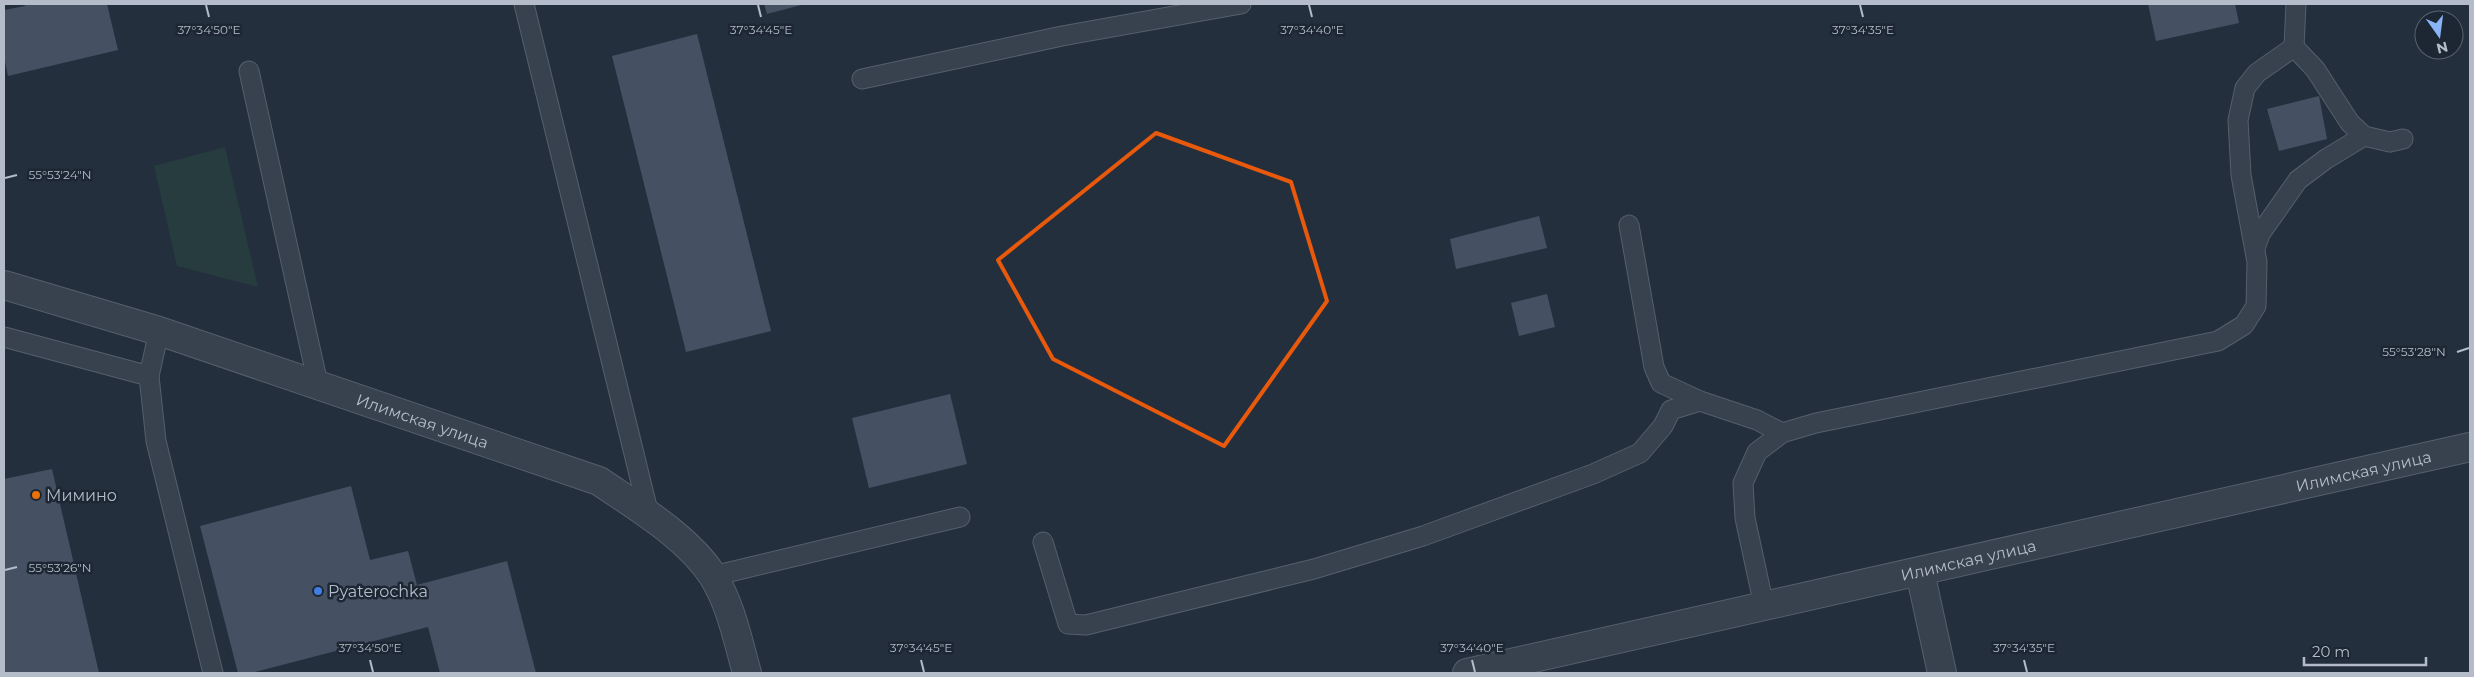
<svg xmlns="http://www.w3.org/2000/svg" width="2474" height="677" viewBox="0 0 2474 677" font-family="Montserrat,sans-serif">
<rect width="100%" height="100%" fill="#242f3e"/>
<path fill="#263c3f" d="M225,147L258,287L177,266L154,166Z"/>
<g fill="#455162">
<path d="M24,4H107L118,50L8,76L4,57V10L25,6Z"/>
<path d="M764,4H805L767,14Z"/>
<path d="M2148,4H2235L2239,23L2156,41Z"/>
<path d="M697,34L771,331L686,352L612,56Z"/>
<path d="M2319,96L2327,139L2279,151L2267,109Z"/>
<path d="M1539,216L1547,248L1456,269L1450,239Z"/>
<path d="M1547,294L1555,327L1519,336L1511,303Z"/>
<path d="M950,394L967,464L869,488L852,418Z"/>
<path d="M52,469L99,673H4V479Z"/>
<path d="M351,486L370,560L408,551L417,585L507,561L536,673H440L428,627L251,673H238L200,526Z"/>
</g>
<g fill="none" stroke-linecap="round" stroke-linejoin="round">
<defs>
<g id="service">
<path d="M524,4L649,515"/>
<path d="M2294,47L2315,69L2350,123L2364,136L2390,142L2403,139"/>
<path d="M249,71L318,384"/>
<path d="M862,79L1062,36L1241,4"/>
<path d="M1629,225L1654,367L1661,383L1700,401L1757,420L1782,433"/>
<path d="M2255,248L2260,234L2298,180L2326,159L2364,136"/>
<path d="M159,331L149,376L156,441L213,673"/>
<path d="M4,337L149,376"/>
<path d="M1043,542L1068,624L1086,625L1314,569L1423,536L1593,474L1640,453L1663,426L1671,410L1700,401"/>
<path d="M713,576L960,517"/>
<path d="M1764,606L1745,518L1743,483L1757,452L1782,433L1816,423L2218,341L2244,325L2256,306L2257,262L2241,175L2238,120L2245,88L2257,73L2294,47L2296,4"/>
</g>
<path id="minor" d="M1920,572L1942,673"/>
<g id="tertiary">
<path id="s1" d="M4,285L159,331L599,481C637,507 688,537 713,576C731,605 738,641 747,673"/>
<path id="s2" d="M1467,673L2470,447"/>
</g>
</defs>
<use href="#service" stroke="#565f6c" stroke-width="21"/>
<use href="#minor" stroke="#565f6c" stroke-width="30"/>
<use href="#tertiary" stroke="#565f6c" stroke-width="30"/>
<use href="#service" stroke="#38414e" stroke-width="19"/>
<use href="#minor" stroke="#38414e" stroke-width="28"/>
<use href="#tertiary" stroke="#38414e" stroke-width="28"/>
</g>
<path fill="none" stroke="#e8590c" stroke-width="4" stroke-linejoin="round" d="M1156,133L1291,182L1327,301L1224,446L1053,359L998,260Z"/>
<path fill="none" stroke="#b4bcc9" stroke-width="2" d="M206,5L209,17M758,5L761,17M1309,5L1312,17M1860,5L1863,17M5,178L17,175M2457,352L2469,348M5,570L17,567M370,660L373,672M921,660L924,672M1472,660L1475,672M2024,660L2027,672"/>
<circle fill="#e8710a" stroke="#1d2633" stroke-width="2" cx="36" cy="495" r="5"/>
<circle fill="#3f7fe0" stroke="#1d2633" stroke-width="2" cx="318" cy="591" r="5"/>
<g text-anchor="middle" stroke-width="5" stroke-linejoin="round" paint-order="stroke">
<g font-size="16" fill="#b4bcc9" stroke="#1d2633">
<text dy="6" stroke="none"><textPath href="#s1" startOffset="440">Илимская улица</textPath></text>
<text dy="6" stroke="none"><textPath href="#s2" startOffset="919">Илимская улица</textPath></text>
<text dy="6" stroke="none"><textPath href="#s2" startOffset="514">Илимская улица</textPath></text>
</g>
<g font-size="16" fill="#b4bcc9" stroke="#1d2633" text-anchor="start">
<text x="46" y="501">Мимино</text>
<text x="328" y="597">Pyaterochka</text>
</g>
</g>
<g font-size="12" text-anchor="middle" fill="#b4bcc9" stroke="#1d2633" stroke-width="5" stroke-linejoin="round" paint-order="stroke">
<text x="209" y="34">37°34'50"E</text>
<text x="761" y="34">37°34'45"E</text>
<text x="1312" y="34">37°34'40"E</text>
<text x="1863" y="34">37°34'35"E</text>
<text x="60" y="179">55°53'24"N</text>
<text x="2414" y="356">55°53'28"N</text>
<text x="60" y="572">55°53'26"N</text>
<text x="370" y="652">37°34'50"E</text>
<text x="921" y="652">37°34'45"E</text>
<text x="1472" y="652">37°34'40"E</text>
<text x="2024" y="652">37°34'35"E</text>
</g>
<rect width="2474" height="677" fill="none" stroke="#b4bcc9" stroke-width="10"/>
<g transform="translate(2439 35) rotate(166)"><circle r="24" fill="#1d2633" stroke="#59626f"/>
<path d="M0-4L9 19L0 12L-9 19Z" fill="#8ab4f8"/>
<text y="-8" font-size="14" font-weight="bold" text-anchor="middle" fill="#b4bcc9">N</text>
</g>
<path d="M2304 657v8h122v-8" fill="none" stroke="#b4bcc9" stroke-width="2.5"/>
<text x="2312" y="657" font-size="15" fill="#b4bcc9" stroke="#1d2633" stroke-width="4" paint-order="stroke">20 m</text>
</svg>
